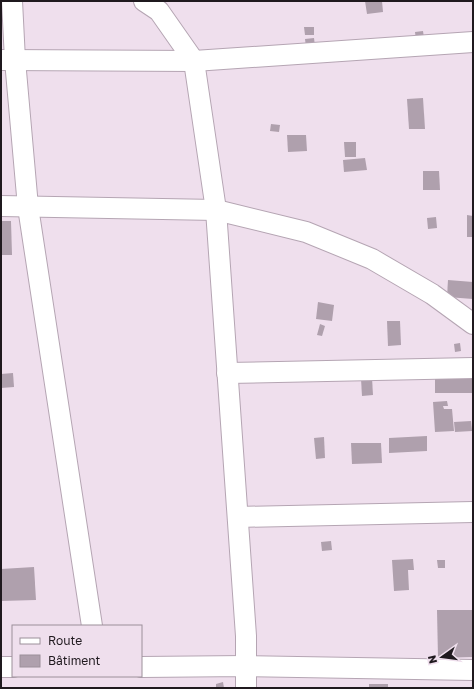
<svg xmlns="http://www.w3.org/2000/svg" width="474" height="689" viewBox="0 0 474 689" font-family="'Golos Text',sans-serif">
<rect width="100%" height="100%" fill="#efdfed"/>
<g fill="#afa0ad">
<path d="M365,1H382L383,12L367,14Z"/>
<path d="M304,27H314V35H305Z"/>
<path d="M423,31L424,38L416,40L415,32Z"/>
<path d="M314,38L315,46L306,47L305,39Z"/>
<path d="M423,98L425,129H409L407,99Z"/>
<path d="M271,124L280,125L279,132L270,131Z"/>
<path d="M287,135H306L307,151L288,152Z"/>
<path d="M344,142H356V157H345Z"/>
<path d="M365,158L367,170L344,172L343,160Z"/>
<path d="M423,171H439L440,190H423Z"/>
<path d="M467,215L473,216V237H467Z"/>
<path d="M436,217L437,228L428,229L427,218Z"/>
<path d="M1,221H11L12,255H1Z"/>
<path d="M448,280L473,282V299L447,297Z"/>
<path d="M318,302L334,305L332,321L316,319Z"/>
<path d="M387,321H400L401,345L388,346Z"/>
<path d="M320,324L325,326L322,336L317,335Z"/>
<path d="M460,343L461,351L455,352L454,344Z"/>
<path d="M13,373L14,387L1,388V374Z"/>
<path d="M435,375L473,376V393H435Z"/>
<path d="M372,378L373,395L362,396L361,379Z"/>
<path d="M447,401L448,406H443L444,409H452L454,431L435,432L433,402Z"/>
<path d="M471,421L472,431L455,432L454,422Z"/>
<path d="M427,436V451L389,453V438Z"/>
<path d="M324,437L325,458L316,459L314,438Z"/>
<path d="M351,443H381L382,463L352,464Z"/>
<path d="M331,541L332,550L322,551L321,542Z"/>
<path d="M413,559L414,570H408L409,590L394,591L392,560Z"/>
<path d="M437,560H445V568H438Z"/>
<path d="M34,567L36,600L1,601V569Z"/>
<path d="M437,610H473V657L438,658Z"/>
<path d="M223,682L224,688H216V684Z"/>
<rect x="369" y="684" width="19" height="4"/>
</g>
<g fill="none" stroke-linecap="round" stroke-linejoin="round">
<defs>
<g id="street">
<path d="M12,1L15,60L28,207L92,626"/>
<path d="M144,1L159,11L194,61L216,210L246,636V688"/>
<path d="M2,60L194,61L473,42"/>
<path d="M1,206L216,210L306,232L372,259L432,294L473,324"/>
<path d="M227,373L473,368"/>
<path d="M238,517L473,512"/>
<path d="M1,667H13"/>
<path d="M141,667L246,666L473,670"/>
</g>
</defs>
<use href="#street" stroke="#b5a5b3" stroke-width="22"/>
<use href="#street" stroke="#fff" stroke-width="20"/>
</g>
<rect width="474" height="689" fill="none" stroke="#1f191e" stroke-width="4"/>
<rect x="12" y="625" width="130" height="52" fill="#efdfed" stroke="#9c909a"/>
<rect x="20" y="638" width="20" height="6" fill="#ffffff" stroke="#9c909a"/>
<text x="48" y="645" font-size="12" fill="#1f191e">Route</text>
<rect x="20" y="655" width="20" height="12" fill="#afa0ad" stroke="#9c909a"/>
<text x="48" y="665" font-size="12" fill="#1f191e">Bâtiment</text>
<g transform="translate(442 657) rotate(256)" stroke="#efdfed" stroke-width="3" paint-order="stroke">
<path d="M0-3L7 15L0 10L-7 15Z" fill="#1f191e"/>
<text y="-6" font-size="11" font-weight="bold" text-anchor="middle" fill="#1f191e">N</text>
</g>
</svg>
